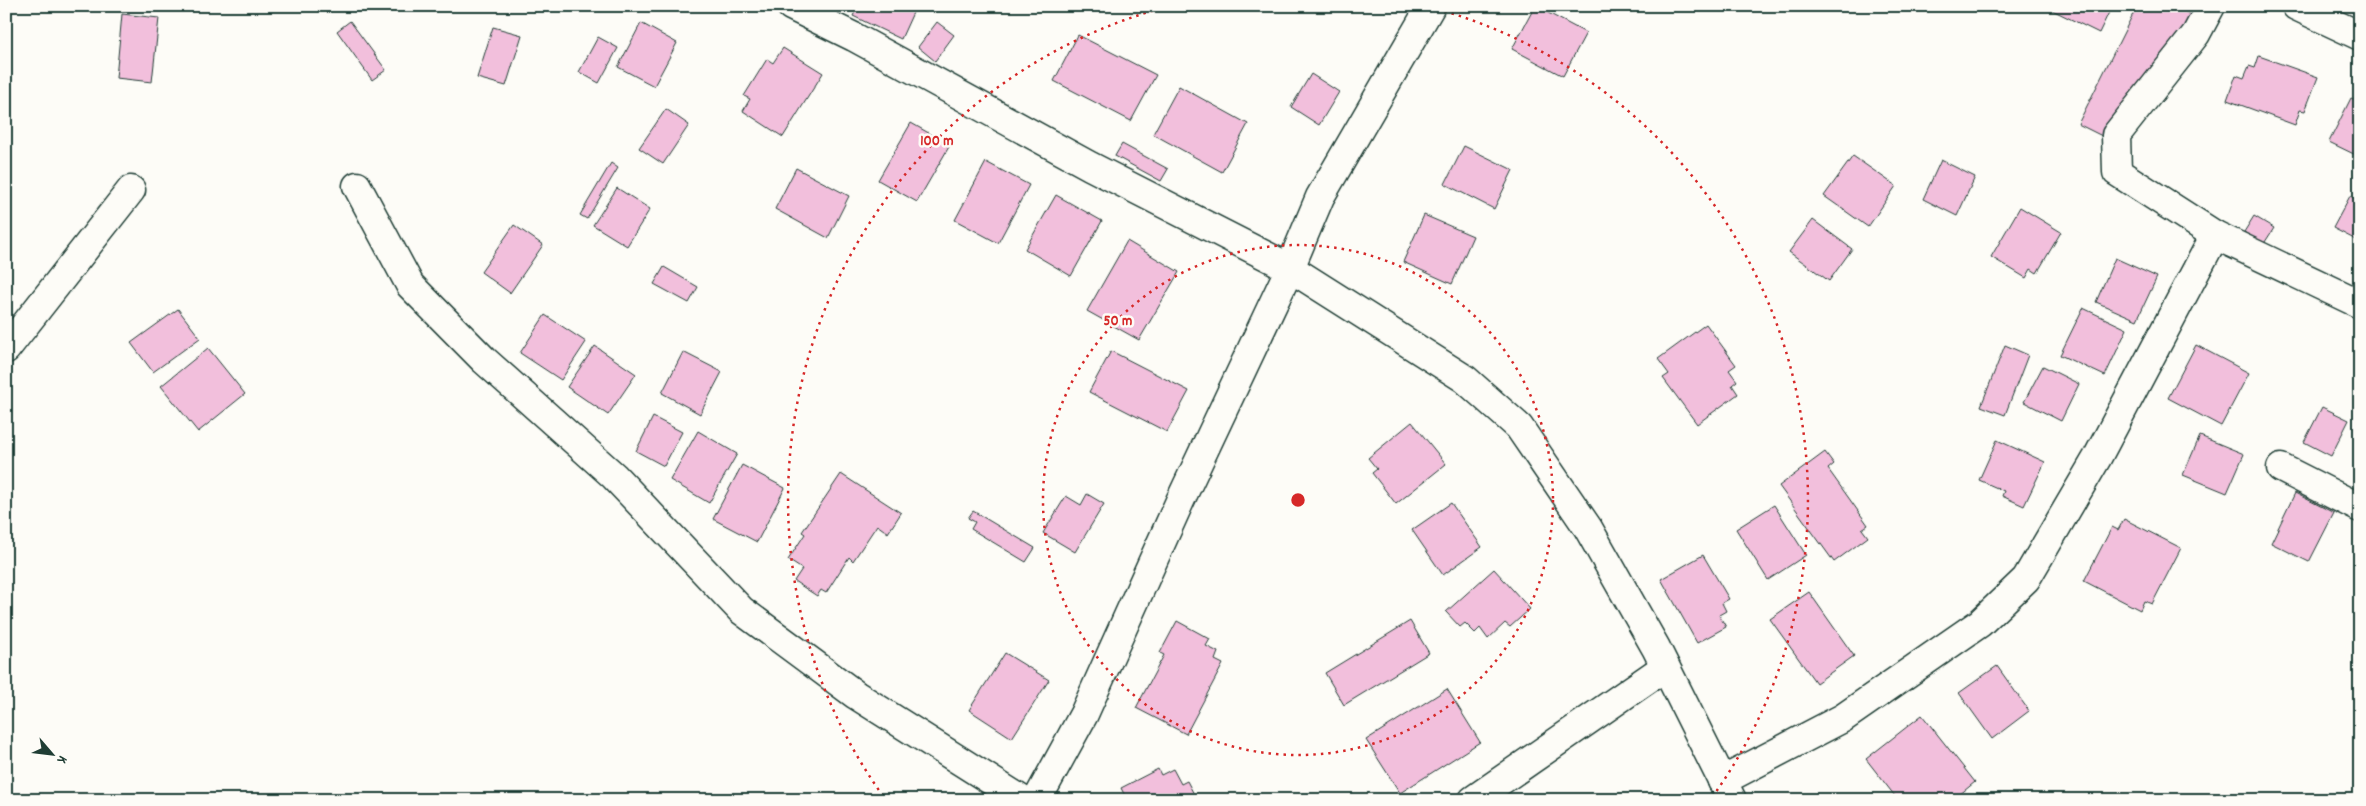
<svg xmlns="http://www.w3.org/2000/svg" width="2366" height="806" viewBox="0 0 2366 806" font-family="Dekko,sans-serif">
<rect width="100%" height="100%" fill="#fdfcf7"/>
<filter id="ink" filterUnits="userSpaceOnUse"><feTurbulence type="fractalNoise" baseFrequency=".02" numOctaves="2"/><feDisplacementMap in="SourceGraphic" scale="10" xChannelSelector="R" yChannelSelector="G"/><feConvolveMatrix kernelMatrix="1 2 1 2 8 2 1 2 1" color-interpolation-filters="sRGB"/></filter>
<g filter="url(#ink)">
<g fill="#f2bfdc" stroke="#1f3d34">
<path d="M858,6H916L901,39L853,16Z"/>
<path d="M1535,6L1586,33L1563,76L1512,49Z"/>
<path d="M2044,6H2112L2099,33Z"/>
<path d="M2137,6H2174L2193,16L2110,140L2078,124Z"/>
<path d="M122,14L159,18L152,82L116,78Z"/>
<path d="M350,21L386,70L372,80L337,31Z"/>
<path d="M937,22L954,35L935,61L918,47Z"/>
<path d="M641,23L677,43L654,86L618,67Z"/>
<path d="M493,27L522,35L506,86L477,78Z"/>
<path d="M1078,35L1156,75L1131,121L1054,81Z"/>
<path d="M598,37L618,48L599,83L579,72Z"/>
<path d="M783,48L823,73L783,137L743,111L750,99L744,96L767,59L773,63Z"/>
<path d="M2259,56L2318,77L2305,111L2300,110L2295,125L2227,100L2236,75L2244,78L2249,66L2255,68Z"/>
<path d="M1311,74L1339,92L1319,125L1291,107Z"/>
<path d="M1179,86L1248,124L1222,172L1153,134Z"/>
<path d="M2351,98L2360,102V157L2329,142Z"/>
<path d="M666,109L689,125L663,164L639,148Z"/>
<path d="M911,123L950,145L917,202L878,180Z"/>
<path d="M1122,144L1168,169L1161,181L1115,156Z"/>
<path d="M1464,146L1513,170L1494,209L1445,184Z"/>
<path d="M1853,156L1896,186L1868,227L1824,196Z"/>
<path d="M1941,160L1975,177L1957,216L1923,199Z"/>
<path d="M986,162L1029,185L998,243L955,220Z"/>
<path d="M611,163L618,168L587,219L580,215Z"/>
<path d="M796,168L849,196L828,238L775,209Z"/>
<path d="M617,188L650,209L627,246L593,225Z"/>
<path d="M1056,195L1102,221L1071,276L1025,249Z"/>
<path d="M2350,196L2360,201V242L2333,228Z"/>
<path d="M2020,207L2061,232L2037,273L2031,269L2026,278L1991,257Z"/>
<path d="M1424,215L1473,236L1452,284L1403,262Z"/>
<path d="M2254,216L2274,228L2263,245L2244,232Z"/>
<path d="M1813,220L1852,249L1829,281L1789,252Z"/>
<path d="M514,225L543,245L510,293L481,272Z"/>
<path d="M1127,241L1179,272L1139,340L1087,311Z"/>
<path d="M2115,258L2157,277L2137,320L2096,302Z"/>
<path d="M664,267L698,287L689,303L654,284Z"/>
<path d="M2083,308L2127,329L2105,376L2060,355Z"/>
<path d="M178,309L200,338L153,372L131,343Z"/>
<path d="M545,315L586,342L561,380L520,353Z"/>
<path d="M1706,324L1736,365L1729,370L1737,381L1732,385L1738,394L1697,424L1663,378L1669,374L1658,359Z"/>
<path d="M2005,345L2028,355L2005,415L1981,406Z"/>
<path d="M2196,345L2249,373L2221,426L2168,398Z"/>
<path d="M595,346L636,374L608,415L567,387Z"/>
<path d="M208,348L245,394L198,432L161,386Z"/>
<path d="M1111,351L1189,391L1167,432L1089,392Z"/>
<path d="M683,352L722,372L700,414L662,393Z"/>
<path d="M2043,366L2079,384L2061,421L2024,402Z"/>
<path d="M2322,407L2349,420L2331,456L2304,442Z"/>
<path d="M653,417L682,432L664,466L636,451Z"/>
<path d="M1412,422L1446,464L1396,504L1372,473L1377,469L1368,458Z"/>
<path d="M698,431L737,454L709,503L670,480Z"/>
<path d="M2200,436L2244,454L2227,493L2183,475Z"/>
<path d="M1997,440L2045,462L2024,506L2002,496L2004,491L1979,480Z"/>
<path d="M1825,452L1834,464L1828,469L1868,525L1862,529L1868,537L1834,562L1779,486Z"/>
<path d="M742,465L785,488L757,542L713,519Z"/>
<path d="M841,474L901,513L888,533L877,525L853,561L849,557L826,593L821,590L817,596L794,581L802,569L788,560L805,534L802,532Z"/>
<path d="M2295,493L2334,513L2309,562L2271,543Z"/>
<path d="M1087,494L1104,504L1075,552L1043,533L1066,496L1081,505Z"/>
<path d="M1451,503L1482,547L1443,575L1412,530Z"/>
<path d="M1774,505L1806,555L1768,580L1736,529Z"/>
<path d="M973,511L1035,548L1026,562L971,529L975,522L968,518Z"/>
<path d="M2124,519L2181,548L2152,604L2144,601L2140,610L2084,581L2112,527L2118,530Z"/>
<path d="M1703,555L1729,599L1722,603L1726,611L1719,615L1726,627L1697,643L1661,579Z"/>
<path d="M1494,569L1530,609L1510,627L1505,623L1488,639L1480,628L1475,633L1465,623L1460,627L1446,612Z"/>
<path d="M1809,592L1854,656L1816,683L1770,619Z"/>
<path d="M1177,621L1210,639L1206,646L1218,652L1215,660L1223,664L1186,734L1136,708L1164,655L1160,653Z"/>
<path d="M1410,621L1429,653L1344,705L1325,673Z"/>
<path d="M1005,653L1049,680L1012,738L969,710Z"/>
<path d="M1997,666L2029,711L1992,739L1959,693Z"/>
<path d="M1447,689L1480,742L1400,793L1366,740Z"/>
<path d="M1922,715L1975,782L1953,800H1898L1866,759Z"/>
<path d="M1158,769L1161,775L1173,769L1181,784L1187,781L1197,800H1127L1121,788Z"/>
</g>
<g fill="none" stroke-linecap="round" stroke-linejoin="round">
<defs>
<g id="street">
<path d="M791,6L854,37L1090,166L1290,268"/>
<path d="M2211,6L2196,34L2116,135L2117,172L2215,235"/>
<path d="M2296,6L2360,36"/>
<path d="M357,186L410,285L484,360L614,476L741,610L856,695L1022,800"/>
<path d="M6,349L131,190"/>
<path d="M2281,468L2360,508"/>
<path d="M1722,781L1843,718L1980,623L2026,579L2097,458L2215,235L2360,304"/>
<path d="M1037,800L1084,714L1180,501L1290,268L1320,197L1431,6"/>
<path d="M1473,800L1665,667"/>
</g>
<path id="secondary" d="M1290,268L1465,379L1519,427L1588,528L1656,648L1732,800"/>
</defs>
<use href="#street" stroke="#1f3d34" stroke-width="31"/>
<use href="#secondary" stroke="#1f3d34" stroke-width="31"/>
<use href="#street" stroke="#fdfcf7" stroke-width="28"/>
<use href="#secondary" stroke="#fdfcf7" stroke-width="28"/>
</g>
</g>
<g fill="none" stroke="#d62828" stroke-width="2.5" stroke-dasharray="2.5 5">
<circle cx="1298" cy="500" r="255"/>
<path d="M883 796A510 510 0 0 1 1166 7M1430 7A510 510 0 0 1 1713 796"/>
</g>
<circle cx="1298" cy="500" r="8" fill="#d62828" stroke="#fdfcf7" stroke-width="2.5"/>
<g font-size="15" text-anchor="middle" font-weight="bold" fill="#d62828" stroke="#fdfcf7" stroke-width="5" stroke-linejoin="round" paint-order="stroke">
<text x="937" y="145">100 m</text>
<text x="1118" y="325">50 m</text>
</g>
<rect width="2366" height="806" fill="none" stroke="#fdfcf7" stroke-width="25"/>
<rect x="12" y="12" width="2341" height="781" fill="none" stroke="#1f3d34" stroke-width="2" filter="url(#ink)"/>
<g transform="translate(52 754) rotate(118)" stroke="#fdfcf7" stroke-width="4" paint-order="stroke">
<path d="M0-4L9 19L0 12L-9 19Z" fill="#1f3d34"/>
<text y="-8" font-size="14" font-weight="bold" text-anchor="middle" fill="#1f3d34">K</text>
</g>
</svg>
